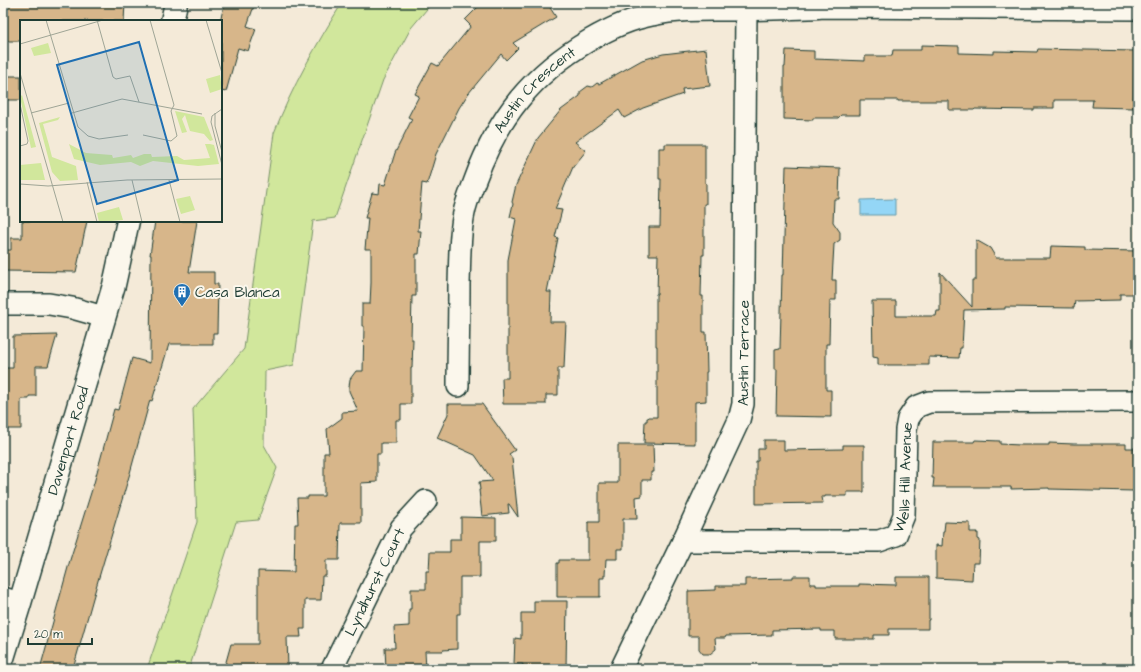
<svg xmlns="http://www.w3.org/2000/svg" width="1141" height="672" viewBox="0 0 1141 672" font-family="'Architects Daughter',sans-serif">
<rect width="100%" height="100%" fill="#f4ead8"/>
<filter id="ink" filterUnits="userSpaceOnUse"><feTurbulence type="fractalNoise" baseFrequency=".025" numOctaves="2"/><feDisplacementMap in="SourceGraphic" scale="8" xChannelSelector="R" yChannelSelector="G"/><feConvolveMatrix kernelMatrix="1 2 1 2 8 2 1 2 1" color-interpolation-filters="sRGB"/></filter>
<g filter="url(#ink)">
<path fill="#d1e79c" stroke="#789268" d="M342,3H432L411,28L383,80L335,218L313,221L294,365L265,371L264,445L277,468L258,520L236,522L189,669H147L197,522L193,409L244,349L274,133C292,87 316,45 342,3Z"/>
<path fill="#94d6f6" stroke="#6599a8" d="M895,199V215H861V200Z"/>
<g fill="#d7b68a" stroke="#1f3d34">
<path d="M14,3H125L124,21H21V41H3V4H14Z"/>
<path d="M225,3H255L247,26L256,29L248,51L238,48L226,92L221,91V17Z"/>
<path d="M482,3H547L556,17L513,43L518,48L506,60L501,54L468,94L459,108L436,154L427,184L422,183L418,231H421L419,254H416V296H412L411,339H413L412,368H411V404H401V420H396V443H381V454H377V482L361,483V523H340L339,560H326V576H322L321,600H305V629H300L301,637H287L288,668H278V669H224L231,644H258V571L294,572L295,524H298L297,498H308V496H324V453H329L327,429L342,418V412L358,411L349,391V387L350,379L356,371H363L364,326H362V304H370L371,283V249H365L368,218H365L372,193L379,194L380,184L385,185L395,153L412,119L408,117L419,96L415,94L432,63L438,66L471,26L465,20Z"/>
<path d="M921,45L959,46V53L994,54V51L1037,52L1038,49L1135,51L1133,108L1092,107L1093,100H1054V108H1034V110L975,109L974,110H949V101H898V100H860V115H841L838,118H813V120L784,119V67H785L786,50L814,51V59L865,61V56H892L893,50H921Z"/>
<path d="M706,49L710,86L682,89L683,94L643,108L624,118L619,110L575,142L586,151L573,167L555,209L562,210L555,237L558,238L547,292H551L550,322H566L564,368H558V395H546V404H503L502,378H508V260L516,219L510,217L513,204L512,202L516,185L538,138L561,110L580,96V92L588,86L592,87L597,83L599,84L642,60L663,54Z"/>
<rect x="3" y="76" width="18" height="24"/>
<path d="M665,144H705V183H706V204H704V255H702L701,296H703V332H706L707,372H706V401L695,402V444L644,443L645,421H647V418H648L649,417H657V346H656V294H657L658,255H649V227H660L661,179H659V148H665Z"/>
<path d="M786,166L840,168L839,199H834L833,222L840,232V240L834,244L832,280H836V300H830L829,344H826V390H831V417L776,416L777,369H775V350L780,349L782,275H783Z"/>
<path d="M22,221H87L76,272L3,271V250H11V238H22Z"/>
<path d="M155,221H197L189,272H214V284H218L217,333H213V344H169L152,401L150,400L130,473L97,584L73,669H40L70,560L94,483L114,409L118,410L132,358L150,363L151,255H150Z"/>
<path d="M976,240L990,248L996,258H1050L1051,246L1085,247V250L1138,251V294H1120V300L1075,301L1074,308L1005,307V309L964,310L962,348H960L959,358L929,357V365H878V358L873,357L872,301H896V316H936L937,311H940V272L972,307V280H976Z"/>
<path d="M57,335L48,366H36V396H29V399H21V429H3V368H13V336Z"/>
<path d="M448,404H482L515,450L509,454L512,458L518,517L509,504H508L509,513L482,516L479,490H480L479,482L493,481L475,455L437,438L448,414Z"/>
<path d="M764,440H784V450L843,449V445H864V492H847V496H825V497H822L823,503L756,504V461H758V449H764Z"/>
<path d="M975,440L1000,441V444L1020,445H1049V443L1074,444H1126V448H1134V491L1049,489V488L1011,489V487H933L934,478H932L933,442H974Z"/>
<path d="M618,445H653L654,472H651V480H642V496L636,497L637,519H623V549H617V559H606L605,575H604V578H600V597H557V563H559V560H588V522H599V483H618Z"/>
<path d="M461,517L496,518V541H480V577H460V614H457V649L443,650V651H425L426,669H386L385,648H395L394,627L409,626V609H411V589H426V571H429L430,552H450V539H461Z"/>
<path d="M945,522L970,523V532H977L976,533H978V539L980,540L979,563H973L972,580L936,578V545L942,546L943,531H944Z"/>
<path d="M793,576H810V584H816V586H859V584L896,585V577H929V620H928V629H889V635H874V639H835V631H821V629L772,630V635L726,636L725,638H715L716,649L710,654H703L699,649V636H688V591L716,590V586H745V579L793,578Z"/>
<path d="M534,601H567L566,669H522L523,664H514L515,638L521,639V613H534Z"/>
</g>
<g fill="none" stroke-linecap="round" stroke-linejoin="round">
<defs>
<g id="street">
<path d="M3,304H49L72,308L104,317"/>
<path id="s1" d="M458,386C458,352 459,318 459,284C460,260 459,236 464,213C466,202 471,191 475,180C498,117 532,74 590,40C609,29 630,19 652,15C678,9 705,10 732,10C764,9 795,9 827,7L1138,9"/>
<path id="s2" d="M683,541H879L896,535L904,515L906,430L908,419L916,407L929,402L1138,401"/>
<path d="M3,598L20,603"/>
<path id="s3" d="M332,669L401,528L426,501"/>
<path id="s4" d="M621,669L683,541L739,420L743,404L746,9"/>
</g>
<g id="secondary">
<path d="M172,21L176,3"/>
<path id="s5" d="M3,658L20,603L114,285L128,221"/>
</g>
</defs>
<use href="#street" stroke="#1f3d34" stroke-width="24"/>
<use href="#secondary" stroke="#1f3d34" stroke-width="25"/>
<use href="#street" stroke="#fbf7ec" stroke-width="21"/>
<use href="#secondary" stroke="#fbf7ec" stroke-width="22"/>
</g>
</g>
<defs>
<symbol id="building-pin" viewBox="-11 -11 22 30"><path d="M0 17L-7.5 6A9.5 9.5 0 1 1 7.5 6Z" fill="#1f6fb2" stroke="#fbf7ec"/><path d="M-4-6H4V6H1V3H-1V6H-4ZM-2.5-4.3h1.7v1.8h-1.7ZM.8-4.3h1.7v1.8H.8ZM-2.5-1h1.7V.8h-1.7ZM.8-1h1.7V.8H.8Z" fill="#fff"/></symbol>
</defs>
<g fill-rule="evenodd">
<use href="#building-pin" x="172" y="282" width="20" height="27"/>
</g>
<g text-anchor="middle" stroke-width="4" stroke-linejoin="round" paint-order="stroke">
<g font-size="15" fill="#1f3d34" stroke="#fbf7ec">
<text dy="5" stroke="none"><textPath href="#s1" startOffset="318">Austin Crescent</textPath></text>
<text dy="5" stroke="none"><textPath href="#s4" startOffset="343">Austin Terrace</textPath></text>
<text dy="5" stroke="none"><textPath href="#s5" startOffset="227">Davenport Road</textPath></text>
<text dy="5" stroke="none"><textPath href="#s2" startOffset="273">Wells Hill Avenue</textPath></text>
<text dy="5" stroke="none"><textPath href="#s3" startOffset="97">Lyndhurst Court</textPath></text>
</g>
<g font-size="15" fill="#1f3d34" stroke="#fbf7ec" text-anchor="start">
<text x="195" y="297">Casa Blanca</text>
</g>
</g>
<g transform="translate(20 20)">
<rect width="202" height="202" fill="#f4ead8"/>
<path d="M28,23L31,33L14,36L11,28ZM200,55L202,69L190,73L186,59ZM2,75L16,127L11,128L0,77ZM155,91L184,97L193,120L190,121L184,114L170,111L165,95L162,99L167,112L162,113ZM40,97L38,100L23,104L29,125L32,137L56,146L58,160L40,161L32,152L19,103ZM49,124L66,133L92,135L93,138L111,135L113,138L124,134H131L132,137L157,136L164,140L190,138L185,124H190L194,125L199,144L178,146L133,141L120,146L111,142L80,145L54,139ZM21,143L25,160H0V145ZM170,176L175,190L161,194L156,179ZM99,187L103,200L79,202L77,193Z" fill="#d1e79c"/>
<path fill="none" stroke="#9fa596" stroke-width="1" d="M26,0L58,107L68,116L79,119L108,115M77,0L93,57L96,59L110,56L119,82M186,0L202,53M0,24L83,0M0,53L43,202M0,84L8,121L7,124L0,126M202,89L192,96L191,102L202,145M11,93L49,83M52,93L102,79L182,94M195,93V106L202,132M123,115L151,121L157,116L151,91L154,85L130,0M112,160L122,202M149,160L160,202M67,162L77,202M0,164L28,166L107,160L202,159"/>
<path fill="#1f6fb2" fill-opacity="0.15" stroke="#1f6fb2" stroke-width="2" d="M119,22L158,160L77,184L37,45Z"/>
<rect width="202" height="202" fill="none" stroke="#1f3d34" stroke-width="2"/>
</g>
<rect width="1141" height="672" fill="none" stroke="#fbf7ec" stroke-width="16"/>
<rect x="8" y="8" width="1125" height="656" fill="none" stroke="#1f3d34" stroke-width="1.5" filter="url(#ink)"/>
<path d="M28 638v6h64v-6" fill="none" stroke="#1f3d34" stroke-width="2"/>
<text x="34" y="638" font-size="12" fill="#1f3d34" stroke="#fbf7ec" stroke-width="3" paint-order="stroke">20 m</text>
</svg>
